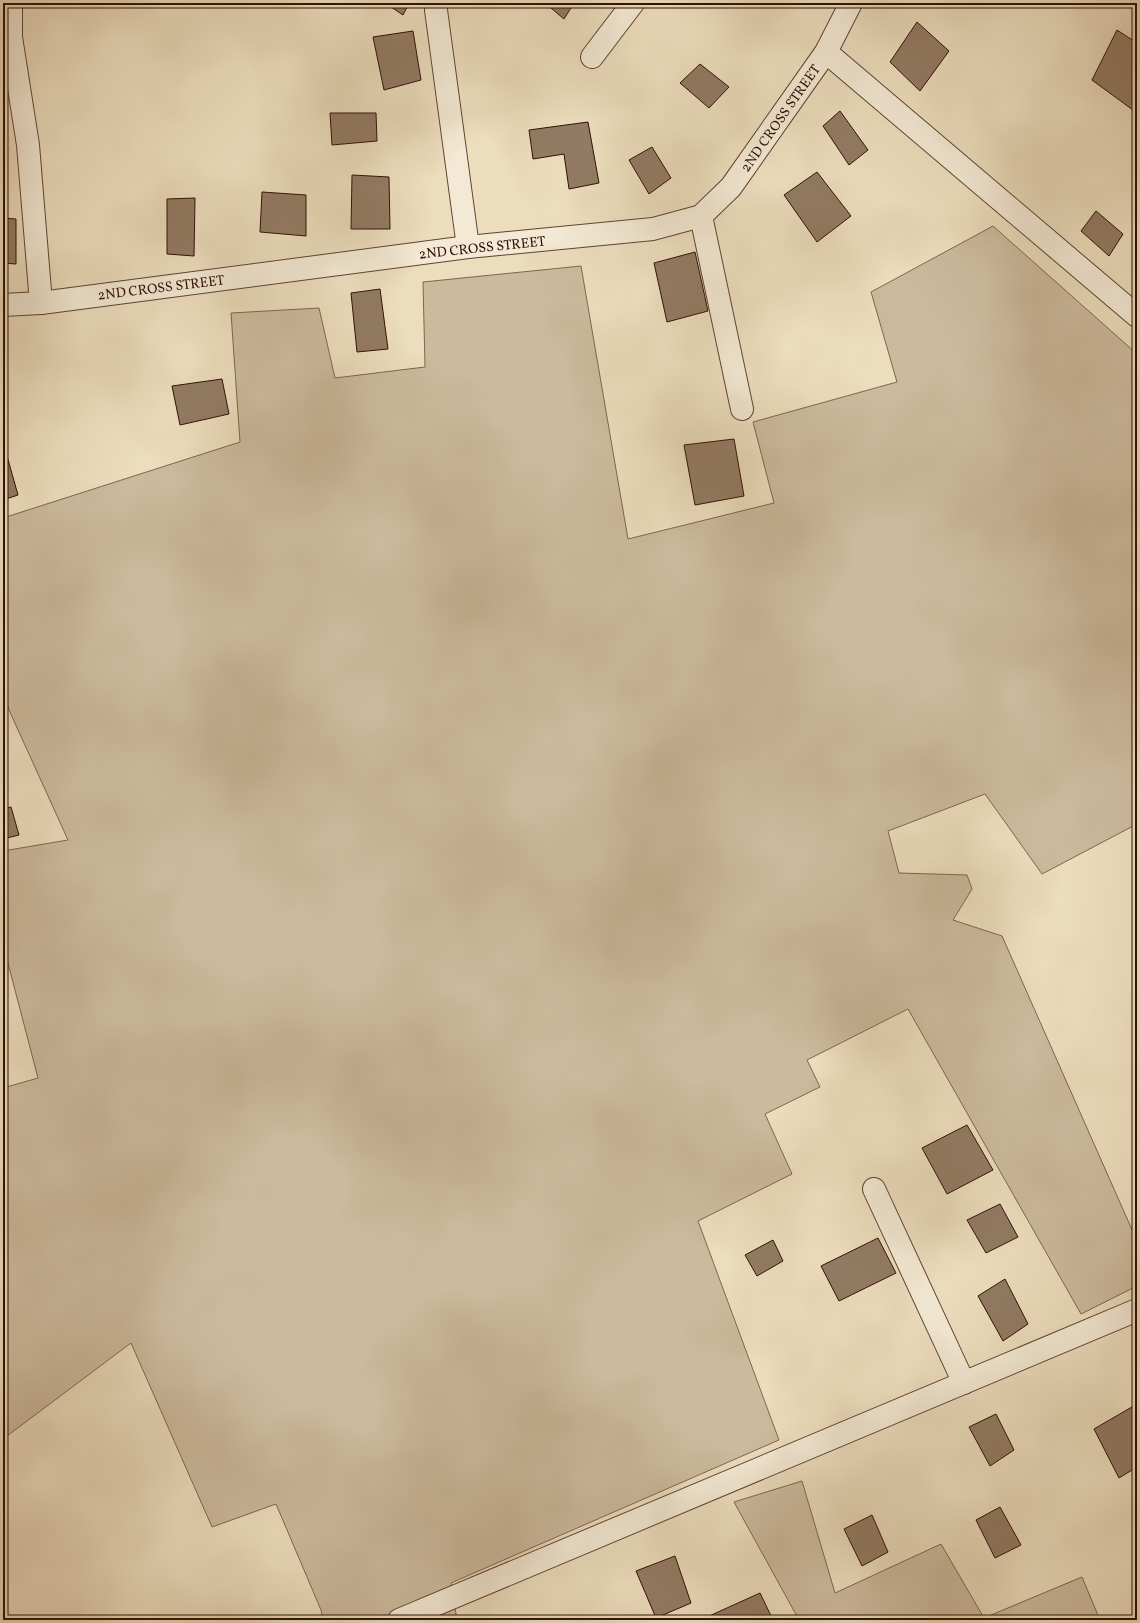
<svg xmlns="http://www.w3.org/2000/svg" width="1140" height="1623" viewBox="0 0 1140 1623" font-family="Vollkorn,serif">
<rect width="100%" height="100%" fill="#ecddbd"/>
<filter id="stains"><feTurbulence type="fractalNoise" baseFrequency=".005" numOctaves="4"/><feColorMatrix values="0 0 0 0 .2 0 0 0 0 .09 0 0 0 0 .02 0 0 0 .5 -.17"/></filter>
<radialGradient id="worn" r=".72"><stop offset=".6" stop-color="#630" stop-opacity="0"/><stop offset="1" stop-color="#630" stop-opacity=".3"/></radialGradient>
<g fill="#ccba9e" stroke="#7e6551">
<path d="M993,226L1137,354V824L1042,874L985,794L888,831L899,873L967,875L972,889L953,920L1002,936L1137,1241V1286L1081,1314L908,1009L807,1060L820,1087L765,1114L792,1174L698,1221L779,1440L451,1583L457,1620H323L321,1610L276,1504L212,1527L131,1343L3,1439V1088L38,1078L3,944V851L68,840L9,710L3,689V518L240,442L231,313L319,308L335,378L425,367L423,282L581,266L628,539L774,503L753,422L897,382L871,292Z"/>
<path d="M802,1481L835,1593L941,1544L984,1618L1082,1577L1100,1620H799L734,1502Z"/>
</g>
<g fill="#927b64" stroke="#301004">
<path d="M385,3H409L403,15Z"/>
<path d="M545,3H574L564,19Z"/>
<path d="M917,22L949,51L920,91L890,62Z"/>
<path d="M1117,30L1137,43V113L1092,80Z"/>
<path d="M413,31L421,80L384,90L373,37Z"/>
<path d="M700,64L729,87L709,108L680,83Z"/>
<path d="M840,111L868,150L849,165L823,126Z"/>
<path d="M330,113H376L377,141L332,145Z"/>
<path d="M588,122L599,183L569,189L564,154L533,159L529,130Z"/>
<path d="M652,147L671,178L649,194L629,160Z"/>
<path d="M817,172L851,216L817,242L784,195Z"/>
<path d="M352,175L389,177L390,229H351Z"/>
<path d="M262,192L306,195V236L260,232Z"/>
<path d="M195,198L194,256L167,254V199Z"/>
<path d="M1096,211L1123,234L1109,256L1081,231Z"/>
<path d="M3,218L16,219V264L3,263Z"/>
<path d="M695,252L708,311L667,322L654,263Z"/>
<path d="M380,289L388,349L357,352L351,293Z"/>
<path d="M222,379L229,414L180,425L172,386Z"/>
<path d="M734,439L744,496L695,505L684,445Z"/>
<path d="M7,456L18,495L3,500V458Z"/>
<path d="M11,807L19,835L3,839V809Z"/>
<path d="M967,1125L993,1170L947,1194L922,1148Z"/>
<path d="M1000,1204L1018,1237L986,1253L967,1220Z"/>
<path d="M878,1238L896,1273L839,1301L821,1266Z"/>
<path d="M773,1240L783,1261L757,1276L745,1255Z"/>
<path d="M1005,1279L1028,1324L1003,1341L978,1296Z"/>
<path d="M1137,1404V1467L1119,1478L1094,1429Z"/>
<path d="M996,1414L1014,1450L990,1466L969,1427Z"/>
<path d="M1000,1507L1021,1545L995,1558L976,1520Z"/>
<path d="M872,1515L888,1552L862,1566L844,1529Z"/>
<path d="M675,1556L691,1603L656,1618L636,1571Z"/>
<path d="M760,1593L773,1620H709L707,1617Z"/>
</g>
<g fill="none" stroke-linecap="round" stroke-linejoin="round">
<defs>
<g id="street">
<path d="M11,3V37L28,145L41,303"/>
<path d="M436,10L468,247"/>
<path d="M826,52L1137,316"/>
<path d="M592,57L633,3"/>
<path d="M701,216L742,409"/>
<path d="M3,305L41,303L468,247L653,229L701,216L731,187L826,52L851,3"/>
<path d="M874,1189L964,1383"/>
<path d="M399,1620L1137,1310"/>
</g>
</defs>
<use href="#street" stroke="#5f4332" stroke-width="24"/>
<use href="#street" stroke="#f3e9d4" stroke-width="22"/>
</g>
<g text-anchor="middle" stroke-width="3.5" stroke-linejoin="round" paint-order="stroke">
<g font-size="14" fill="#301004" stroke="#f3e9d4">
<text transform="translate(780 118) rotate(-55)" y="5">2ND CROSS STREET</text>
<text transform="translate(482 247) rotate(-6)" y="5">2ND CROSS STREET</text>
<text transform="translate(161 287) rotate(-7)" y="5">2ND CROSS STREET</text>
</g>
</g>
<rect width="1140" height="1623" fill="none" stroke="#ecddbd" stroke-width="16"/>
<rect x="4" y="4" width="1132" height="1615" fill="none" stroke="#301004" stroke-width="2"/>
<rect x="8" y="8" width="1124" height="1607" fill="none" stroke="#301004"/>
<rect width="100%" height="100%" filter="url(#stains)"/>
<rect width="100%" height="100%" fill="url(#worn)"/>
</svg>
